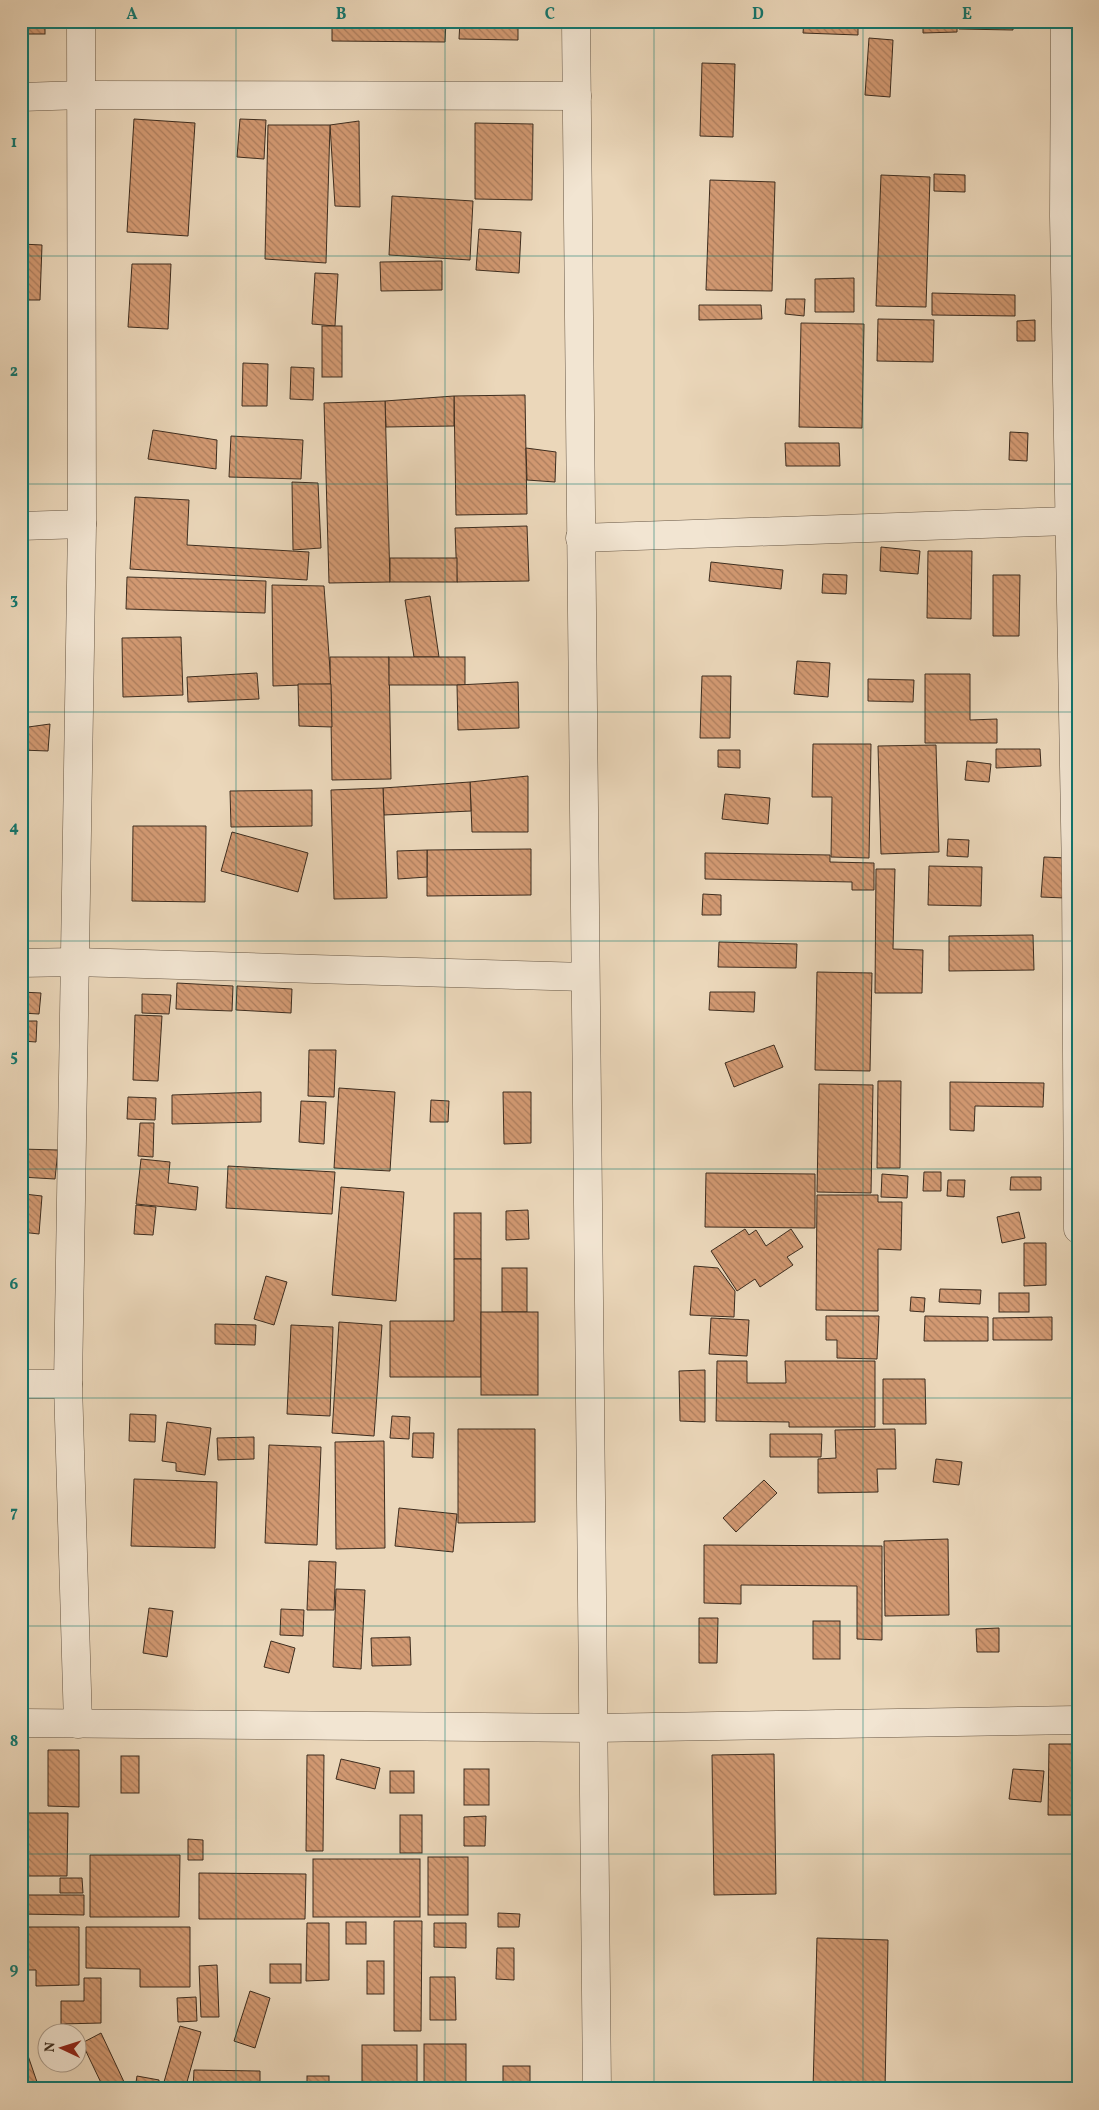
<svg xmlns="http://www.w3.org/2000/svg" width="1099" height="2110" viewBox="0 0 1099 2110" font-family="Vollkorn,serif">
<defs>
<pattern id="building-back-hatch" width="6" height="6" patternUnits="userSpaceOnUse" patternTransform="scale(1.25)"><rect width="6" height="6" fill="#d29972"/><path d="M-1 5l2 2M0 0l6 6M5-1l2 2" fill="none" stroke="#ac7d5d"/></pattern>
</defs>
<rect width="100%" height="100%" fill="#ebd7ba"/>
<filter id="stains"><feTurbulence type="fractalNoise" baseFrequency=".004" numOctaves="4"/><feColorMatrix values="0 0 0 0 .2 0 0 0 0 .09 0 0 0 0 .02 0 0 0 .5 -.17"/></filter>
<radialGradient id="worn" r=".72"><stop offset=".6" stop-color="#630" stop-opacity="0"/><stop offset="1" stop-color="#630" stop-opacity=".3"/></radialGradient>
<g fill="url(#building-back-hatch)" stroke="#3d2d1f">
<rect x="21" y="21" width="24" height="13"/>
<path d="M332,21H446L445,42L332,41Z"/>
<path d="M460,21H518V40L459,39Z"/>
<rect x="744" y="21" width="16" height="5"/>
<path d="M804,21H858V35L803,33Z"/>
<path d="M923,21H957V32L923,33Z"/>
<path d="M959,21H1013V30L959,29Z"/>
<path d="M869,38L893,40L890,97L865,95Z"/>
<path d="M702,63L735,64L733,137L700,136Z"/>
<path d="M134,119L195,123L188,236L127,232Z"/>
<path d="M240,119L266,120L264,159L237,157Z"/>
<path d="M359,121L360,207L335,206L330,125Z"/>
<path d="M475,123L533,124L532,200L475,199Z"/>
<path d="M268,125H330L326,263L265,259Z"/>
<path d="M934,174L965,175V192L934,191Z"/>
<path d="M881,175L930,177L926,307L876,306Z"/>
<path d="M710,180L775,182L772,291L706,290Z"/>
<path d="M392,196L473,201L470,260L389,255Z"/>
<path d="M479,229L521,232L519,273L476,270Z"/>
<path d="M21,244L42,245L40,300H21Z"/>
<path d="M442,261V290L381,291L380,262Z"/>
<path d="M132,264H171L168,329L128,327Z"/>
<path d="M315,273L338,274L335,326L312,324Z"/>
<path d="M854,278V312H815V279Z"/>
<path d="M932,293L1015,295V316L932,315Z"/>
<path d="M786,299H805L804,316L785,314Z"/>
<path d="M699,305H761L762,319L699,320Z"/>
<path d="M878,319L934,320L933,362L877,361Z"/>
<path d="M1035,320V341H1017V321Z"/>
<path d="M801,323L864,324L862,428L799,427Z"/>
<rect x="322" y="326" width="20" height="51"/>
<path d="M243,363L268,364L267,406H242Z"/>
<path d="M291,367L314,368L313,400L290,399Z"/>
<path d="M525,395L527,514L456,515L454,396Z"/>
<path d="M454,396V426L386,427L385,401Z"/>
<path d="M385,401L390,582L329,583L324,403Z"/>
<path d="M153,430L217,440L216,469L148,459Z"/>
<path d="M1010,432L1028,433L1027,461L1009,460Z"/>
<path d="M231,436L303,440L301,479L229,477Z"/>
<path d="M785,443H839L840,466H786Z"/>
<path d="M526,448L556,452L555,482L527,480Z"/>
<path d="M292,482L318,483L321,548L293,550Z"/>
<path d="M135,497L189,500L187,545L309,552L307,580L130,569Z"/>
<path d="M527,526L529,581L457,582L455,528Z"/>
<path d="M881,547L920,551L918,574L880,571Z"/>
<path d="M928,551H972L971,619L927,618Z"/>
<rect x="390" y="558" width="67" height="24"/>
<path d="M711,562L783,570L781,589L709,581Z"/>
<path d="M823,574L847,575L846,594L822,593Z"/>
<path d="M993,575H1020L1019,636H993Z"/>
<path d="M127,577L266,581L265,613L126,609Z"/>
<path d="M272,585L324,586L331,684L273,686Z"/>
<path d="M430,596L439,657H414L405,600Z"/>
<path d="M181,637L183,695L123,697L122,638Z"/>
<path d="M330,657H389L391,779L332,780Z"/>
<rect x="389" y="657" width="76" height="28"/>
<path d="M797,661L830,663L828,697L794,694Z"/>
<path d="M257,673L259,699L188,702L187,677Z"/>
<path d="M925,674H970V720L997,719V743H925Z"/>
<path d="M702,676H731L730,738H700Z"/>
<path d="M868,679L914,680L913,702L868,701Z"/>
<path d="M518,682L519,728L458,730L457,685Z"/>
<path d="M298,684H331L332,727L299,726Z"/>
<path d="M50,724L48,751L21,750V728Z"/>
<path d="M813,744H871L869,858L831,857L832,797H812Z"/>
<path d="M936,745L939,852L881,854L878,746Z"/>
<path d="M996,749H1040L1041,766L996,768Z"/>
<path d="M718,750H740V768L718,767Z"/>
<path d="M967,761L991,764L989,782L965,780Z"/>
<path d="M528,776V832H472L470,782Z"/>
<path d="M470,782L471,811L384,815L383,788Z"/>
<path d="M383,788L387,898L334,899L331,790Z"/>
<path d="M312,790V826L231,827L230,791Z"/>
<path d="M725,794L770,798L768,824L722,819Z"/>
<path d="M133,826H206L205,902L132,901Z"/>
<path d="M232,832L308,853L298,892L221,871Z"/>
<path d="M948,839L969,840L968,857L947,856Z"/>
<path d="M531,849V895L427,896V850Z"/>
<path d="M427,850V877L398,879L397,851Z"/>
<path d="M705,853L830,855V862L874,863V890H852V882L705,879Z"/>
<path d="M1044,857L1067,858L1065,898L1041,897Z"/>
<path d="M929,866L982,867L981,906L928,905Z"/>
<path d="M876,869H895L893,949L923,950L922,993H875Z"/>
<path d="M703,894L721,895V915H702Z"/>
<path d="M1033,935L1034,970L949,971V936Z"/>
<path d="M719,942L797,944L796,968L718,967Z"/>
<path d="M817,972L872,973L870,1071L815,1070Z"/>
<path d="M177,983L233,986L232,1011L176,1009Z"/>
<path d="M237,986L292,989L291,1013L236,1010Z"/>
<path d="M21,992L41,993L39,1014L21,1013Z"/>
<path d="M710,992H755L754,1012L709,1010Z"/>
<path d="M142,994L171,995L169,1014L142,1013Z"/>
<path d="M135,1015L162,1016L158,1081L133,1080Z"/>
<path d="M23,1021H37L36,1042L22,1041Z"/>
<path d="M774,1045L783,1067L734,1087L725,1063Z"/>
<path d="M309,1050H336L334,1097L308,1096Z"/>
<path d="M878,1081H901L900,1168H877Z"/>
<path d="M950,1082L1044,1083L1043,1107L975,1106L974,1131L950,1130Z"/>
<path d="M819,1084L873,1085L871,1193L817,1192Z"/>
<path d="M339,1088L395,1092L390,1171L334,1168Z"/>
<path d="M261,1092V1122L172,1124V1095Z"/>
<path d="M503,1092H531V1143L504,1144Z"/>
<path d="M21,1095H28V1149L21,1148Z"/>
<path d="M128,1097L156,1098L155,1120L127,1119Z"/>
<path d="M431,1100L449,1101L448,1122H430Z"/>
<path d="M301,1101L326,1102L324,1144L299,1142Z"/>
<path d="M140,1123H154L153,1157L138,1156Z"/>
<path d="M21,1149L58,1150L55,1179L21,1177Z"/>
<path d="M141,1159L170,1162L168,1183L198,1187L196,1210L136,1204Z"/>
<path d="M228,1166L335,1172L332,1214L226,1208Z"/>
<path d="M924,1172H941V1191H923Z"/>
<path d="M706,1173L815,1174V1228L705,1227Z"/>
<path d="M882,1174L908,1176L907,1198L881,1197Z"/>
<path d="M1011,1177H1041V1190H1010Z"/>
<path d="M948,1180H965L964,1197L947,1196Z"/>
<path d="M341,1187L404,1192L396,1301L332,1295Z"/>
<path d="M24,1194L42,1196L39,1234L21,1232Z"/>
<path d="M817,1195H878V1202H902L901,1250L878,1249V1311L816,1310Z"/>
<path d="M136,1205L156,1207L153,1235L134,1234Z"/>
<path d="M528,1210L529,1239L506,1240V1211Z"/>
<path d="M1019,1212L1025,1238L1002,1243L997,1217Z"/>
<rect x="454" y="1213" width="27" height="46"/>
<path d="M745,1229L749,1235L756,1230L766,1246L791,1229L803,1247L787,1257L793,1265L760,1287L755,1279L737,1291L711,1251Z"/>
<path d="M1024,1243H1046V1285L1024,1286Z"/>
<path d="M454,1259H481V1377H390V1321H454Z"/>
<path d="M694,1266L718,1268L735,1291L734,1317L690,1315Z"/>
<rect x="502" y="1268" width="25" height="44"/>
<path d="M266,1276L287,1282L274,1325L254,1319Z"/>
<path d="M940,1289L981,1290L980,1304L939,1302Z"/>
<rect x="999" y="1293" width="30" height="19"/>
<path d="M911,1297L925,1298L924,1312L910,1311Z"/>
<rect x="481" y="1312" width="57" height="83"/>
<path d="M826,1316H879L877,1359L837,1358V1340H826Z"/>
<path d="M925,1316L988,1317V1341H924Z"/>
<path d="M1052,1317V1340H993V1318Z"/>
<path d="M711,1318L749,1320L747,1356L709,1354Z"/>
<path d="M339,1322L382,1325L374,1436L332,1433Z"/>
<path d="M215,1324L256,1325L255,1345L215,1344Z"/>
<path d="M291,1325L333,1327L330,1416L287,1414Z"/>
<path d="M717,1361H747V1383H786L785,1361H875V1427H789V1422L716,1421Z"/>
<path d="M705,1370V1422L680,1421L679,1371Z"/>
<path d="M883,1379H925L926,1424H883Z"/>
<path d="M130,1414L156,1415L155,1442L129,1441Z"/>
<path d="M392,1416L410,1417L409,1439L390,1438Z"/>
<path d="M167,1422L211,1428L205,1475L176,1471V1463L162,1461Z"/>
<path d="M458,1429H535V1522L458,1523Z"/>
<path d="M895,1429L896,1469H877L878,1492L818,1493V1459L836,1458L835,1430Z"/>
<path d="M413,1433H434L433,1458L412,1457Z"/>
<path d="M770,1434H822L821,1457H770Z"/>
<path d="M254,1437V1459L218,1460L217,1438Z"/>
<path d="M384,1441L385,1548L336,1549L335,1442Z"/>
<path d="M269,1445L321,1447L317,1545L265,1543Z"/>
<path d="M936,1459L962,1462L959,1485L933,1482Z"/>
<path d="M134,1479L217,1482L215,1548L131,1546Z"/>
<path d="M764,1480L777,1493L736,1532L723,1518Z"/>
<path d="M399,1508L457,1514L453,1552L395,1546Z"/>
<path d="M948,1539L949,1615L885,1616L884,1541Z"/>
<path d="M704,1545L882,1546V1640L857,1639V1586L741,1585V1604L704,1603Z"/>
<path d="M309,1561L336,1562L334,1610H307Z"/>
<path d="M336,1589L365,1590L361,1669L333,1667Z"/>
<path d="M149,1608L173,1611L167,1657L143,1653Z"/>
<path d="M281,1609L304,1610L303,1636L280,1635Z"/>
<path d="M699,1618H718L717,1663H699Z"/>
<rect x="813" y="1621" width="27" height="38"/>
<path d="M999,1628V1652H977L976,1629Z"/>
<path d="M410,1637L411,1665L372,1666L371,1638Z"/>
<path d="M271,1641L295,1648L289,1673L264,1667Z"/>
<path d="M1049,1744H1078V1815H1048Z"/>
<path d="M48,1750H79V1807L48,1806Z"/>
<path d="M774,1754L776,1894L714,1895L712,1755Z"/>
<path d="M307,1755H324L323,1851H306Z"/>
<rect x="121" y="1756" width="18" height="37"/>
<path d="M341,1759L380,1768L375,1789L336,1779Z"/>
<rect x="464" y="1769" width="25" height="36"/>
<path d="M1013,1769L1044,1771L1041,1802L1009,1799Z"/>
<rect x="390" y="1771" width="24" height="22"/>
<path d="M27,1813H68L67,1876H27V1867H21V1818L27,1819Z"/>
<rect x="400" y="1815" width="22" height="38"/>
<path d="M486,1816L485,1846H464V1817Z"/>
<path d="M188,1839L203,1840V1860H188Z"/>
<path d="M90,1855H180L179,1917H90Z"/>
<rect x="428" y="1857" width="40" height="58"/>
<rect x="313" y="1859" width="107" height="58"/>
<path d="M199,1873L306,1874L305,1919H199Z"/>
<path d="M60,1878H82L83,1893H60Z"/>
<path d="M21,1895H84V1915L21,1914Z"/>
<path d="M498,1913L520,1914L519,1927H498Z"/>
<path d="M394,1921H422L421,2031H394Z"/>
<rect x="346" y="1922" width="20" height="22"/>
<path d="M307,1923H329V1980L306,1981Z"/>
<path d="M434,1923H466V1948L434,1947Z"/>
<path d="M21,1927H79V1985L36,1986V1970H21Z"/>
<path d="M86,1927H190V1987H140V1969L86,1968Z"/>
<path d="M817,1938L888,1940L885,2089H813Z"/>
<path d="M497,1948H514V1980L496,1979Z"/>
<rect x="367" y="1961" width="17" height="33"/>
<rect x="270" y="1964" width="31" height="19"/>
<path d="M217,1965L219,2017H201L199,1966Z"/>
<path d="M430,1977H455L456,2020H430Z"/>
<path d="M84,1978H101V2023L61,2024V2001H84Z"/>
<path d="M250,1991L270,1998L255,2048L234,2041Z"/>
<path d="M196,1997L197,2021L178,2022L177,1998Z"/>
<path d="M180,2026L201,2032L185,2089H162Z"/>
<path d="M101,2033L125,2084L115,2089H104L82,2043Z"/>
<path d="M24,2044L37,2082L21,2087V2045Z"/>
<rect x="424" y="2044" width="42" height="42"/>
<rect x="362" y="2045" width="55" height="42"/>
<rect x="503" y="2066" width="27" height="23"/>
<path d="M194,2070L260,2071V2089H193Z"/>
<path d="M137,2076L159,2080L158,2089H135Z"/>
<rect x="307" y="2076" width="22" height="13"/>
</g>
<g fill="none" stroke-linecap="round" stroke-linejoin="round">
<defs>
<g id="minor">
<path d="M576,21L597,2089"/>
<path d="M1065,21L1064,216L1076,876L1078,1229"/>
<path d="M21,97L82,95L577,96"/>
<path d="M21,526L82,524"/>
<path d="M580,538L1069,521"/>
<path d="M21,963L75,962L585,977"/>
<path d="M21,1384H68"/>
<path d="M21,1723L593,1728L1078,1720"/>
<path d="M78,1724L68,1384L82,524L81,21"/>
</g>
</defs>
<use href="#minor" stroke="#685846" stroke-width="29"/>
<use href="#minor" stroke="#f2e5d2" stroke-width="28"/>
</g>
<path fill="none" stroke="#0f766e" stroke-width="1" stroke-opacity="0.55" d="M236,21V2089M445,21V2089M654,21V2089M863,21V2089M21,256H1078M21,484H1078M21,712H1078M21,941H1078M21,1169H1078M21,1398H1078M21,1626H1078M21,1854H1078"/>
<rect width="1099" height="2110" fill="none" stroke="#ebd7ba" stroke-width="55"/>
<g transform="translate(62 2048) rotate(274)"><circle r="24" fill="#f2e5d2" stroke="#aa9b8a"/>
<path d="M0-4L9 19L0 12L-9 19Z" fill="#8f2418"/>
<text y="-8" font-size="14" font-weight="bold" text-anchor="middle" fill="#3d2d1f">N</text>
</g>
<rect x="28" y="28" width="1044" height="2054" fill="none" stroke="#0f766e" stroke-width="2"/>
<g font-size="16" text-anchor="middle" font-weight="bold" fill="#0f766e">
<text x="132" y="19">A</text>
<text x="341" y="19">B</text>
<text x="550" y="19">C</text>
<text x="758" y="19">D</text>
<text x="967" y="19">E</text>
<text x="14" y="147">1</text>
<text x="14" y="376">2</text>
<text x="14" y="604">3</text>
<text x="14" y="832">4</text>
<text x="14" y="1061">5</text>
<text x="14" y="1289">6</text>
<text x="14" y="1517">7</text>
<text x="14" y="1746">8</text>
<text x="14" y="1974">9</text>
</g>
<rect width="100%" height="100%" filter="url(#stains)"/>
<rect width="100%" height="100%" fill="url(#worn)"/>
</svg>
